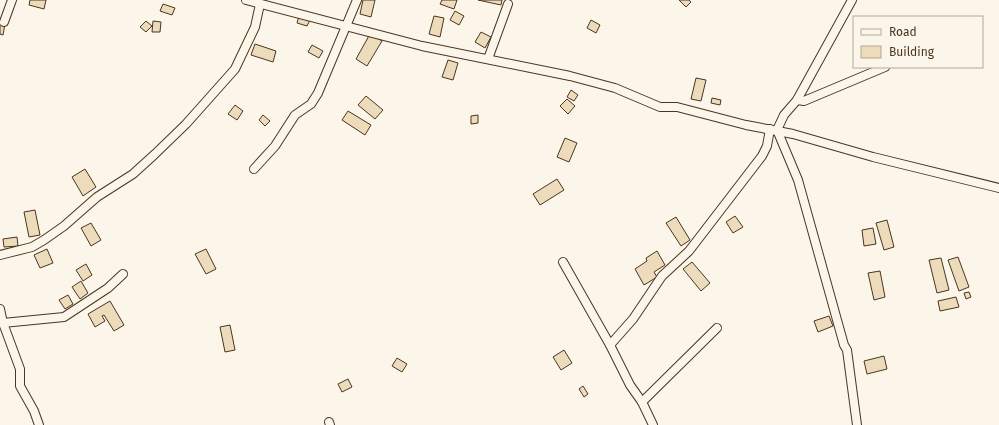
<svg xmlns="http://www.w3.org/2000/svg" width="999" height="425" viewBox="0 0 999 425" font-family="'Fira Sans',sans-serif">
<rect width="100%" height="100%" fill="#fbf6e9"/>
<g fill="#ecdcbc" stroke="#4a3520">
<path d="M30,0H46L44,9L29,5Z"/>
<path d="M363,0H375L371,17L360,14Z"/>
<path d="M442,0H457L454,9L440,4Z"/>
<path d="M478,0H502L501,5Z"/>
<path d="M679,0H689L691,2L686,7Z"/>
<path d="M163,4L175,8L172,15L160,11Z"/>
<path d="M455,11L464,16L459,25L450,20Z"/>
<path d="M299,16L310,20L307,26L297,23Z"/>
<path d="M434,16L444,18L440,37L429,34Z"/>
<path d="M591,20L600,25L596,33L587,28Z"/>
<path d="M146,21L152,26L146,32L140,27Z"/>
<path d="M153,21L161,22L160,32H152Z"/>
<path d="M0,23L5,24L3,35L0,34Z"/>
<path d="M481,32L491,37L485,48L475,42Z"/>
<path d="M370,34L382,41L367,66L356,59Z"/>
<path d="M255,44L276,51L273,62L251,55Z"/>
<path d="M312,45L323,51L319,58L308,52Z"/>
<path d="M448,60L458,63L453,80L442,77Z"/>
<path d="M696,78L706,80L701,101L691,99Z"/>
<path d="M571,90L578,95L574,101L567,97Z"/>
<path d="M366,96L383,110L375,119L358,105Z"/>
<path d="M712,98L721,100L720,105L711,103Z"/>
<path d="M567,99L575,106L568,114L560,106Z"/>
<path d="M235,105L243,111L237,120L228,114Z"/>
<path d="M348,111L371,125L365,135L342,120Z"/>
<path d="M263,115L270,121L265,126L259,120Z"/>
<path d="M478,115V123L471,124V116Z"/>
<path d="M565,138L577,143L569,162L557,157Z"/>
<path d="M85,169L96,187L83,196L72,177Z"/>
<path d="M557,179L564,190L540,205L533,194Z"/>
<path d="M35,210L40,235L29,237L24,212Z"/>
<path d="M735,216L743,227L733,233L726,222Z"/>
<path d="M676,217L690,240L681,246L666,223Z"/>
<path d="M887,220L894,247L884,250L876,223Z"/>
<path d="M91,223L101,240L91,246L81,228Z"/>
<path d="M873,228L876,244L864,246L862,230Z"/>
<path d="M17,237L18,246L4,247L3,239Z"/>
<path d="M47,249L53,263L40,268L34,255Z"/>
<path d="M206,249L216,269L206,274L195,254Z"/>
<path d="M657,251L665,265L654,272L657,277L644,285L635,269L647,261L646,258Z"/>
<path d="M958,257L969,287L959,291L948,260Z"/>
<path d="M941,258L949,290L937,293L929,260Z"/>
<path d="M692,262L710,283L701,291L683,269Z"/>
<path d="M86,264L92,275L83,281L76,270Z"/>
<path d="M880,271L885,297L874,300L868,273Z"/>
<path d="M81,281L88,293L80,299L72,287Z"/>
<path d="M969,292L971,297L966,299L964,293Z"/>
<path d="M68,295L73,304L65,309L59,300Z"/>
<path d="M956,297L959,307L940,311L938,301Z"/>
<path d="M110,301L124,325L114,331L104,315L102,316L105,321L95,327L88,314Z"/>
<path d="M829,316L833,326L818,332L814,321Z"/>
<path d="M230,325L235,350L225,352L220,327Z"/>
<path d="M564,350L572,363L561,370L553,357Z"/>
<path d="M884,356L887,369L867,374L864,361Z"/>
<path d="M397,358L407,364L402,372L392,366Z"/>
<path d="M348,379L352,387L342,392L338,384Z"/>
<path d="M583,386L588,394L584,397L579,389Z"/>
</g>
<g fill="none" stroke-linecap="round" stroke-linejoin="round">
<defs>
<g id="minor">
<path d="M246,0L422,46L570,76L615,88L660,107H677L746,125L793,134L873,157L999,188"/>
<path d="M852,0L797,100L784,115L777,130L798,180L844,345L847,350L857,425"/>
<path d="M4,22L12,0"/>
<path d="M488,59L508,4"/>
<path d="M797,100L804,101L885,67"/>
<path d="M254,169L275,146L295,115L311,104L318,93L357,0"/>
<path d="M0,255L32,247L44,240L64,226L97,197L133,174L155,154L186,124L235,69L255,27L260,4"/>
<path d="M563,262L610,345L630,385L642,402L653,425"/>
<path d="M0,309L3,323L20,369V386L34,411L39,425"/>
<path d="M3,323L64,317L108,288L123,274"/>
<path d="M610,345L633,319L662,276L689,251L762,156L767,146L770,129"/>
<path d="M642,402L717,328"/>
<path d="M329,422L330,425"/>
</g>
</defs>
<use href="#minor" stroke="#4a3520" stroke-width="10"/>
<use href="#minor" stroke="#fbf6e9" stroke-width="8"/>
</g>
<rect x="853" y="16" width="130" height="52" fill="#fbf6e9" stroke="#b4a999"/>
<rect x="861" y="29" width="20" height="6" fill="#fbf6e9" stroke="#b4a999"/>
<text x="889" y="36" font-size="12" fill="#4a3520">Road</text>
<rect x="861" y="46" width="20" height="12" fill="#ecdcbc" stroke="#b4a999"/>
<text x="889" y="56" font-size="12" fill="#4a3520">Building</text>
</svg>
